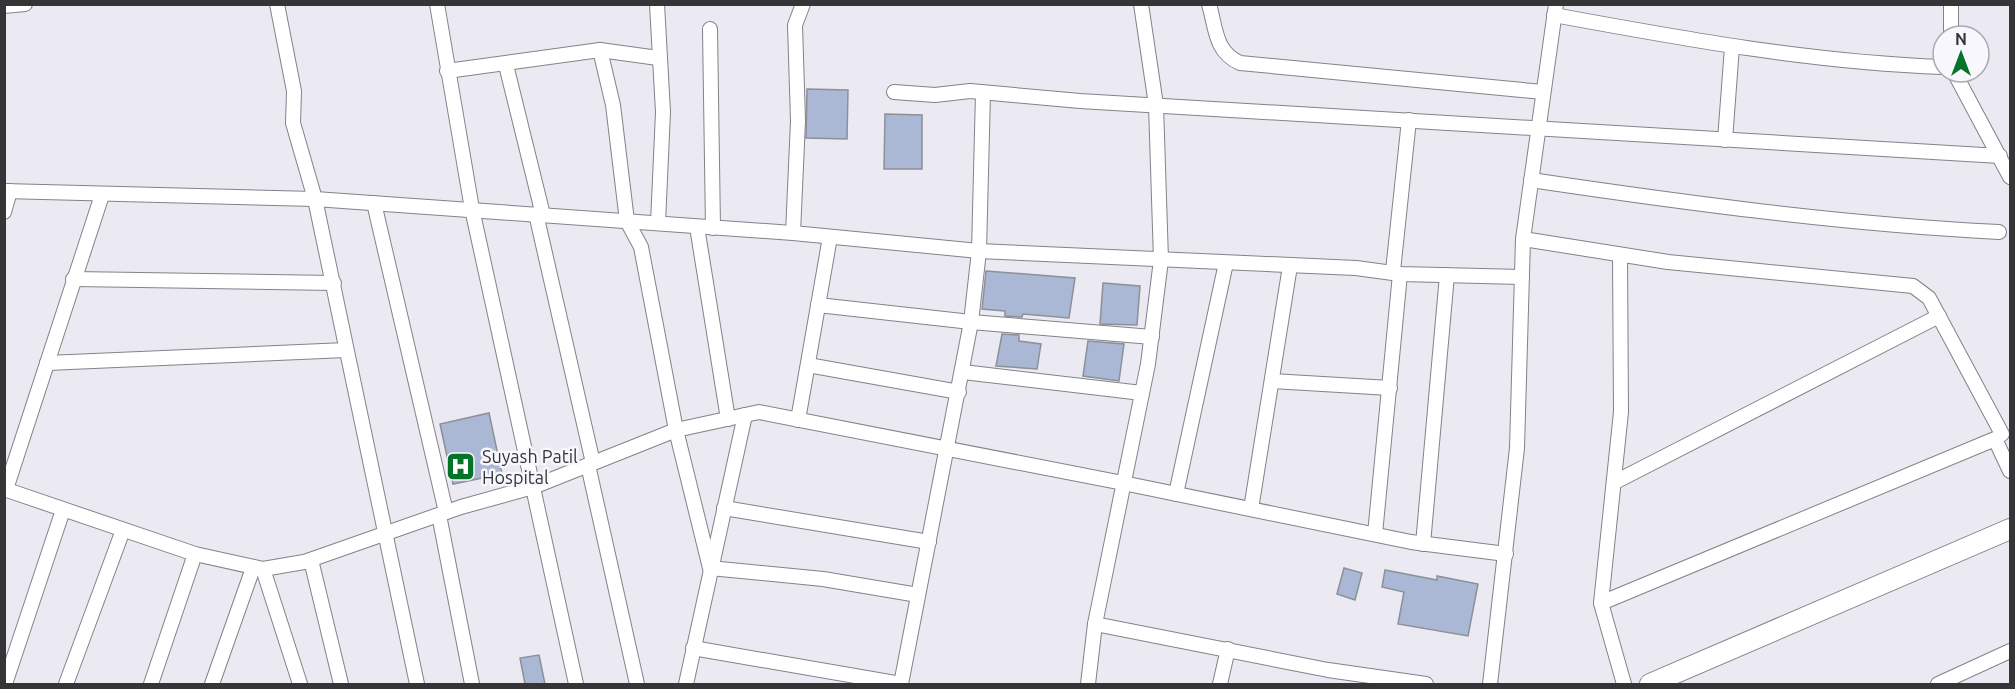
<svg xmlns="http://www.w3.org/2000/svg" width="2015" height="689" viewBox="0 0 2015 689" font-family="Ubuntu,sans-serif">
<rect width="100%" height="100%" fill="#ebe9f2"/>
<g fill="#aab8d6" stroke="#8c9097" stroke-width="1.5">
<path d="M807,89L848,90L847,139L806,138Z"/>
<path d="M885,114L922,115V169H884Z"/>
<path d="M986,271L1075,278L1069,318L1023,314L1022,317L1005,316V311L982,309Z"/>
<path d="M1103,283L1140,286L1137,325L1100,324Z"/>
<path d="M1002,334L1019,335V341L1041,344L1037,369L996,366Z"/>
<path d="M1088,341L1124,344L1119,381L1083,376Z"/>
<path d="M489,413L502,474L453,484L440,424Z"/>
<path d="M1344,568L1362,573L1355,600L1337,594Z"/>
<path d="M1385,570L1437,580V576L1478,584L1468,636L1398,624L1404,592L1382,587Z"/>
<path d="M539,655L545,684H525L520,658Z"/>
</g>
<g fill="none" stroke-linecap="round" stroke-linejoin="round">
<defs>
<g id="street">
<path d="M277,4L294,91L293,123L315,199L417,684"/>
<path d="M437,4L472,209L576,684"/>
<path d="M657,4L663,112L658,223"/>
<path d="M1209,4C1216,29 1215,52 1240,63L1543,92"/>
<path d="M1951,4V36"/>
<path d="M4,6L25,4"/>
<path d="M1554,15C1684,39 1811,62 1943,67"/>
<path d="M710,29L713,228"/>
<path d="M600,50L613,105L627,221L641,247L676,430L710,568L823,579L918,595"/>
<path d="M506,65L543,215"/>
<path d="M447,71L600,50L658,58"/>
<path d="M1954,72L2010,177"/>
<path d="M894,92L935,95L970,91L1080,101L2000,156"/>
<path d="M1725,140L1732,47"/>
<path d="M1531,180C1686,203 1842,224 1999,232"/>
<path d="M4,191L315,199L793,233L979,251L1356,268L1400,274L1522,277"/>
<path d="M374,203L446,512"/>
<path d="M4,212L10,191"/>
<path d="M536,214L593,463"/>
<path d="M697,227L728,419"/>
<path d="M793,233L798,121L795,25L803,4"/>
<path d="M1523,239L1668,262L1913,286L1929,298L2002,434"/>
<path d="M1393,271L1409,120"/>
<path d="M73,279L334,283"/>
<path d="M818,305L971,322L1152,337"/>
<path d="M47,363L346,350"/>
<path d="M808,365L959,392"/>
<path d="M963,372L1142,393"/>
<path d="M1272,381L1390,388"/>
<path d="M798,420L830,237"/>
<path d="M588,465L637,684"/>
<path d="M1615,482L1939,316"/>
<path d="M4,489L195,554L263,569L304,562L461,507L533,487L676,430L759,412L1123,483L1411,542L1506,554"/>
<path d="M6,489L102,195"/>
<path d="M1176,494L1226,263"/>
<path d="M724,508L929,542"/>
<path d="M1251,509L1290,266"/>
<path d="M439,515L472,684"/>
<path d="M1375,534L1400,274"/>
<path d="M1423,544L1447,275"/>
<path d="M311,560L341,684"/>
<path d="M263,569L300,684"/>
<path d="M1601,603L1621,412L1620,255"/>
<path d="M1095,624L1328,670L1426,684"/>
<path d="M693,648L901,684"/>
<path d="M5,684L63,510"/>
<path d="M66,684L123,530"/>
<path d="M151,684L195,554"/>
<path d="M212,684L253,568"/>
<path d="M686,684L745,415"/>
<path d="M901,684L971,322L979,251L983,93"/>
<path d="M1088,684L1095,624L1148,364L1161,260L1156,105L1141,4"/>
<path d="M1220,684L1228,649"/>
<path d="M1490,684L1517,448L1523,239L1556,4"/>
<path d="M1624,684L1601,603L1995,439L2010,471"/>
<path d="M1938,684L2010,651"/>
</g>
<path id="secondary" d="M1650,684L2010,529"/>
</defs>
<use href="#street" stroke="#83828a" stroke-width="16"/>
<use href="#secondary" stroke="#83828a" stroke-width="22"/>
<use href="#street" stroke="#fff" stroke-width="14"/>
<use href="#secondary" stroke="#fff" stroke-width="20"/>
</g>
<defs>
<symbol id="hospital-square" viewBox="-11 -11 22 22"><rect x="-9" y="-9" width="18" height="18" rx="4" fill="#037428" stroke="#f8f7fe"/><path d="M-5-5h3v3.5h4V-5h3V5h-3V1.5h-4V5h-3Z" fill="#fff"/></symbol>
</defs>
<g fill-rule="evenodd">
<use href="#hospital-square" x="444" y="450" width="33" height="33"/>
</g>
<g text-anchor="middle" stroke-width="5" stroke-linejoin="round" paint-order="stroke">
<g font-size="18" fill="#353538" stroke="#f8f7fe" text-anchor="start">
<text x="482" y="463">Suyash Patil<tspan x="482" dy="21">Hospital</tspan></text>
</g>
</g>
<rect width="2015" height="689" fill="none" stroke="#353538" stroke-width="12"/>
<g transform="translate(1961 54)"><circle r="28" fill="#f8f7fe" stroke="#aaa9af" stroke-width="1.5"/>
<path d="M0-4.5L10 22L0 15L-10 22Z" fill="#037428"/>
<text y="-9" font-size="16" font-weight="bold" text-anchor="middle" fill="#353538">N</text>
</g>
</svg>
